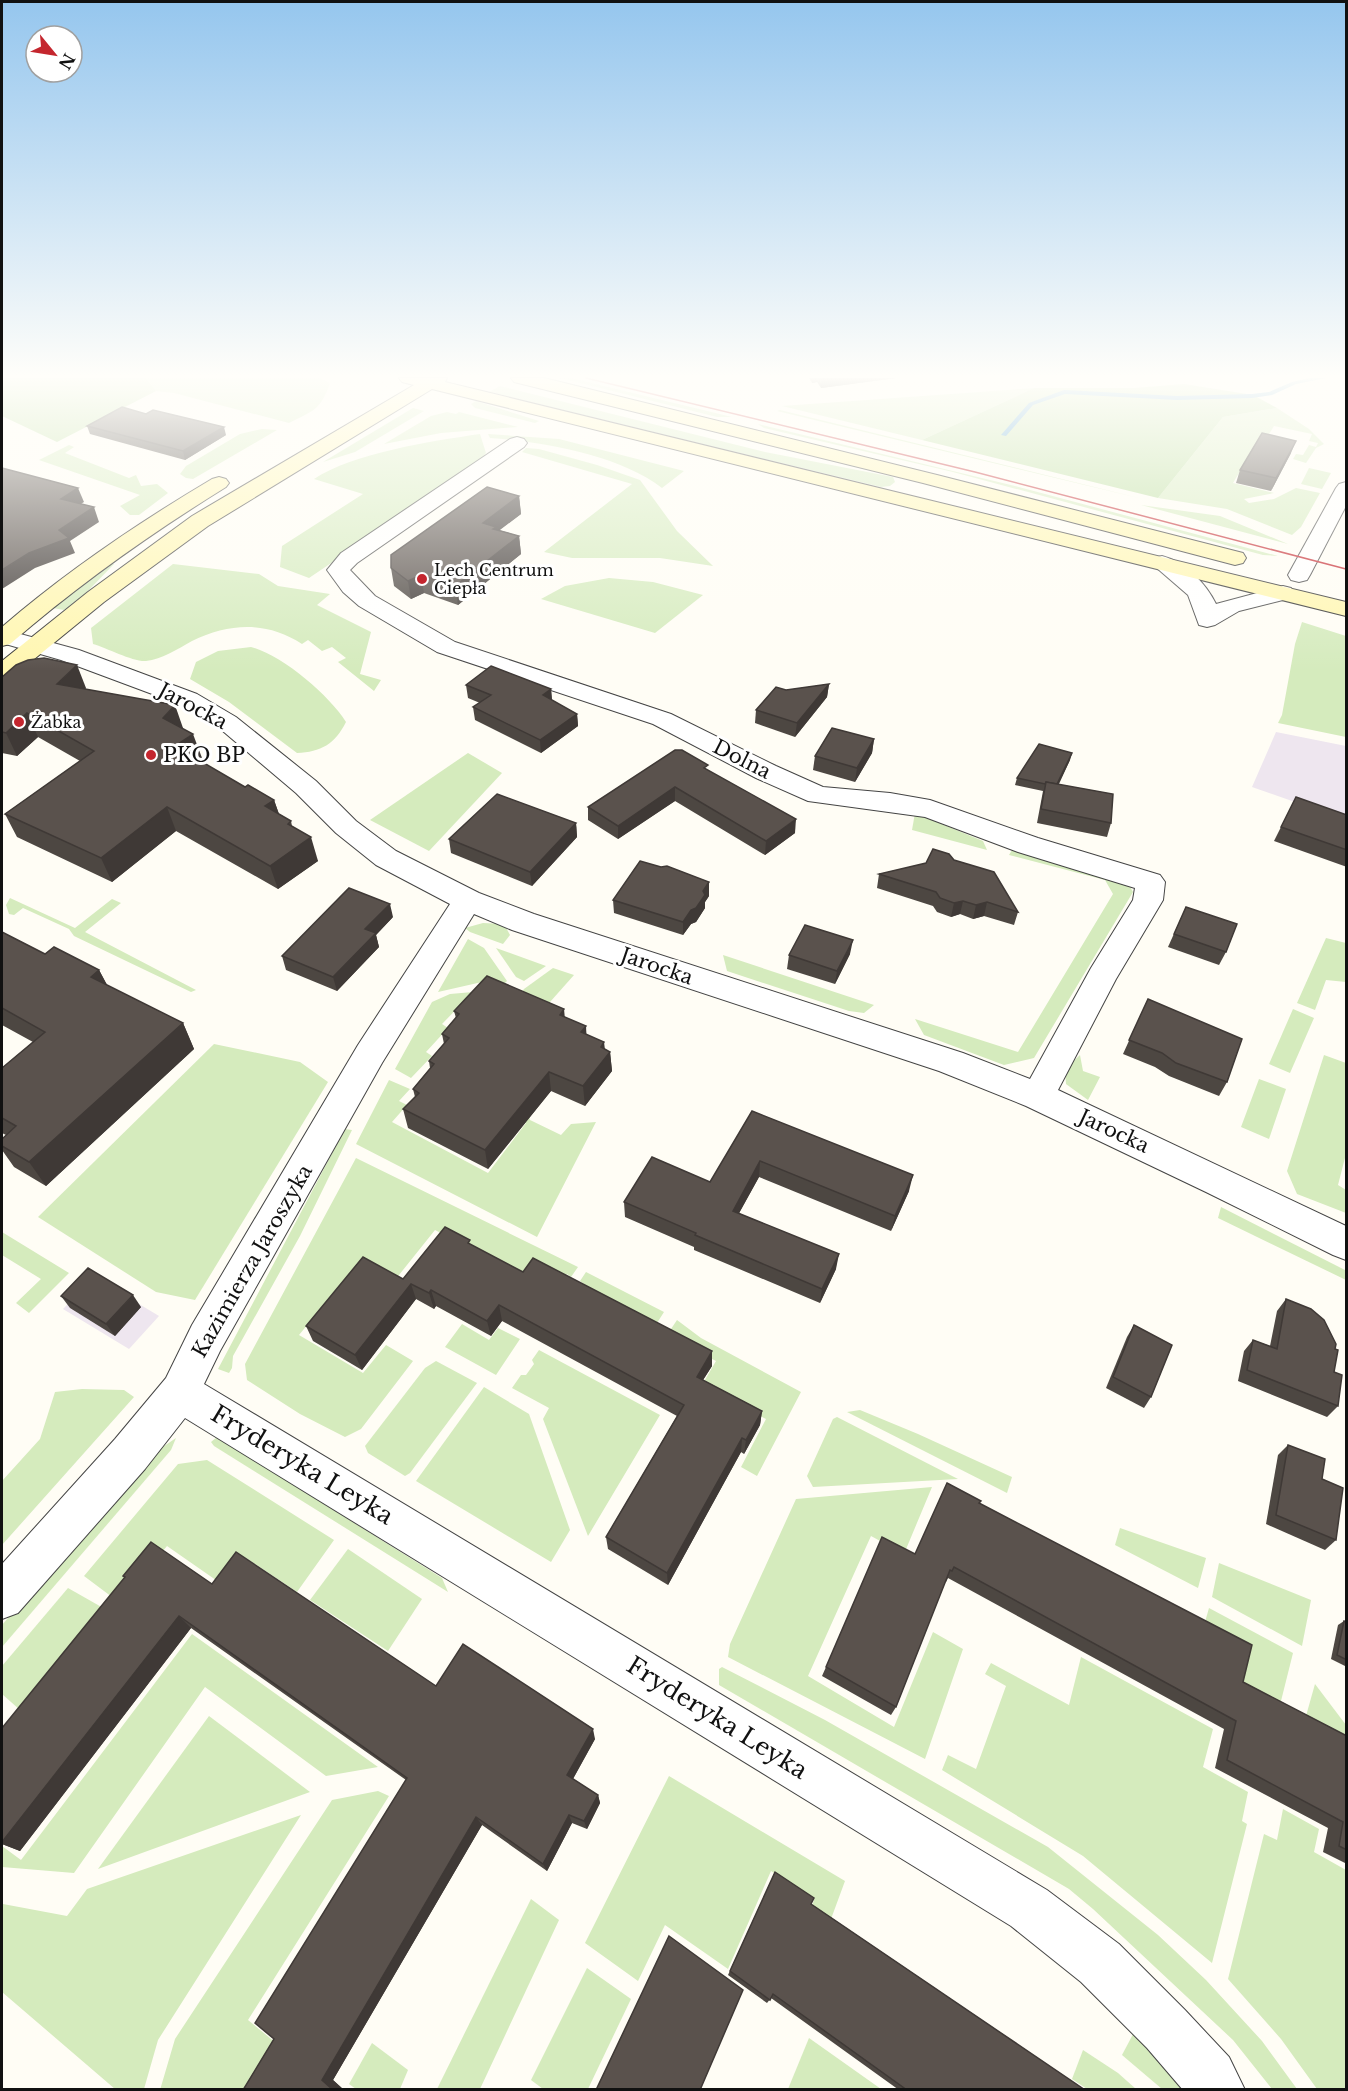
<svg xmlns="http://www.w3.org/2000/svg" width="1348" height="2091" viewBox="0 0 1348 2091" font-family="'Libre Baskerville',serif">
<rect width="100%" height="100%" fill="#fffdf5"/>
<g fill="#eee6ef">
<path d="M1276,732L1346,746V820L1252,787Z"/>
<path d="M94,1277L159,1316L129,1349L63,1309Z"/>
</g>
<g fill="#d5ebbd">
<path d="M146,378H320L330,383C320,411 314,410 289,423L174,393L156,391Z"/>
<path d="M560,378H571L732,417H717Z"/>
<path d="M500,386L765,452L893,477L895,482L890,486L881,487L489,392Z"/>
<path d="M1034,388L922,440L782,406Z"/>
<path d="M476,401L539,421L535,423L475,408L471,404Z"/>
<path d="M413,408L424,411L355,452L323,462Z"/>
<path d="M1277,408L1309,429L1324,444L1316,448L1306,463L1293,459L1296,454L1303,455L1309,445L1316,447L1318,443L1309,441L1312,434L1274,426L1263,444L1257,443L1233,483L1274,493L1244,499L1249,503L1274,499L1296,488L1320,493L1301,527L1292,535L1227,509L1158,498L1223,417Z"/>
<path d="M780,410L1143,499L777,411Z"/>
<path d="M447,412L456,414L459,412L518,427L441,433L384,444L431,416Z"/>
<path d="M758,424L1015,486L1278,556L1263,555L953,472L764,428Z"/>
<path d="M262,429L277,430L193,479L186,478L180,474L186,466L240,434Z"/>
<path d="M480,434L486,453L475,466L309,578L280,567L282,546L363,494L314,479C353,453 432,441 480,434Z"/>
<path d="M488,434L559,439L684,471L662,488C619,455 544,442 490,438Z"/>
<path d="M69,445L74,447L65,453L129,478L136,475L141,486L157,484L168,493L139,515H130L120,506L140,495L39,460Z"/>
<path d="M526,448L539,449L597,465L640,480L677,531L713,566L660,558H572L544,552L632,484L522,452Z"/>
<path d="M1309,468L1331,473L1322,489L1301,484Z"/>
<path d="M1141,505L1220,516L1288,544Z"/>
<path d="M112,564H114L84,595L64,610L53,608Z"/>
<path d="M173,564L259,574L278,586L330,594L317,605L371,632L360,674L381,680L374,691L338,662L346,658L332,647L322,651L308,640L302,644C266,621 230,623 192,641C178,649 162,659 146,661C133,662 107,648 93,644L91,628Z"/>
<path d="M609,578L653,582L703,595L655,633L541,599L565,586Z"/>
<path d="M1302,622L1346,636V737L1278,723L1282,715L1295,644Z"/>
<path d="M251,647C282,655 329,695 346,722C335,744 321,752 297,753L229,702L190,679L196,662L218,651Z"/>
<path d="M468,753L502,773L429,851L370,820Z"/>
<path d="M915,813L983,841L987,850L912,830Z"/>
<path d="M1012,850L1127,881L1133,892L1034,1058L1004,1065L924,1035L915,1019L1018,1052L1113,894L1105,880L1009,855Z"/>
<path d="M10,898L75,928L112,899L121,903L85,932L196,990L191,992L74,936L69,929L23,908L14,915L9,914L6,905Z"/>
<path d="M483,923L504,924L510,935L503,944L470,932L465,928Z"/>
<path d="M1326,938L1346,943V982L1326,980L1315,1010L1297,1003Z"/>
<path d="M468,939L484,948L507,981L503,985L482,982L438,992Z"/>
<path d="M496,948L546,966L524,981L516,977Z"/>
<path d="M723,955L874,1005L864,1013L849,1011L727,971Z"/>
<path d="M553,968L574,975L542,1011L517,998L524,989Z"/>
<path d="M473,992L442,1024L448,1028L426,1052L432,1056L411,1078L395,1069L432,1002L450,994Z"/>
<path d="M1293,1009L1314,1018L1290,1073L1269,1064Z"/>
<path d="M214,1044L300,1062L328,1082L195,1300L156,1292L38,1217Z"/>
<path d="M1080,1055L1083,1071L1100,1077L1088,1100L1066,1084L1065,1069Z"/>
<path d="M1324,1055L1346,1063V1154L1338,1185L1346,1190V1213L1297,1194L1287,1171Z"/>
<path d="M1259,1079L1286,1089L1269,1139L1241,1127Z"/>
<path d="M389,1080L410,1089L399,1101L407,1105L392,1122L488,1173L526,1123L508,1114L527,1110L530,1120L561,1135L571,1124L596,1122L537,1237L356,1144Z"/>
<path d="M345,1129L352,1130L300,1236L233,1356L232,1368L229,1373L218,1369Z"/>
<path d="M356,1158L578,1267L571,1277L567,1274L561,1282L521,1275L435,1230L395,1280L360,1261L299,1335L363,1373L386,1345L413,1361L361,1429L345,1437L300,1414L247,1380L245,1364Z"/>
<path d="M1221,1207L1345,1270L1346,1280L1218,1218Z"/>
<path d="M2,1232L69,1273L29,1313L16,1303L41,1279L2,1255Z"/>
<path d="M586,1272L664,1312L657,1323L580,1290L584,1284L580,1281Z"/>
<path d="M677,1320L701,1338L801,1392L757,1476L741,1467L766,1419L702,1385L716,1361L675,1340L669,1332Z"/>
<path d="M462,1324L489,1340L498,1328L520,1339L496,1375L445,1347Z"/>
<path d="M539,1350L660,1415L588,1536L543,1419L549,1408L512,1388L521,1375H526L534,1364L532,1360Z"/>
<path d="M436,1361L477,1383L410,1473L405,1476L368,1453L365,1446L425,1368Z"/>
<path d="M484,1387L529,1414L570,1530L551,1562L416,1481Z"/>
<path d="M82,1389L124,1390L134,1397L2,1545V1481L40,1439L55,1392Z"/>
<path d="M860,1410L918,1434L1012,1477L1007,1493L847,1412Z"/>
<path d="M837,1417L958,1479L813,1487L807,1476L833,1419Z"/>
<path d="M217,1437L442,1578L448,1592L214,1446L211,1442Z"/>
<path d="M176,1438L171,1450L2,1647V1625L145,1459Z"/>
<path d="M207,1460L334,1540L297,1592L246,1558L223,1585L167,1546L120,1603L84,1576L178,1464Z"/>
<path d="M932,1487L904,1554L871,1536L808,1676L894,1727L933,1632L963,1649L925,1759L728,1657L730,1644L796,1499Z"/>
<path d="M1120,1528L1206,1558L1198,1588L1115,1545Z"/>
<path d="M348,1549L422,1599L388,1651L310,1600Z"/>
<path d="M1219,1563L1311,1600L1302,1646L1212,1597Z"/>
<path d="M68,1588L112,1613L29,1718L2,1694V1666Z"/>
<path d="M1209,1608L1293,1653L1279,1709L1238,1686L1203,1629Z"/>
<path d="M192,1634L378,1767L326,1776L205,1687L74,1873L2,1867V1846L21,1860Z"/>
<path d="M1081,1657L1213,1729L1203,1767L1248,1792L1242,1821L1247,1824L1212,1963L1083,1856L942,1770L948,1755L976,1769L1006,1686L985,1674L991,1663L1069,1705Z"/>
<path d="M722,1667L825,1720L1048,1847L1158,1935L1206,1980L1262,2041L1297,2089H1272L1233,2040L1093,1909L1069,1889L719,1685V1669Z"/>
<path d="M1315,1684L1346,1725V1767L1304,1723Z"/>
<path d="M209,1716L310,1792L98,1869Z"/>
<path d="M669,1776L845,1881L831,1919L812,1906L814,1900L771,1871L728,1969L665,1925L638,1981L585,1943Z"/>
<path d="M378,1791L389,1796L248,2020L276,2043L248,2089L160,2090L175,2039L332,1800Z"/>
<path d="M1283,1809L1319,1829L1314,1852L1346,1870V2089H1317L1281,2039L1228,1979L1264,1834L1277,1840Z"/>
<path d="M301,1815L158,2040L144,2089H115L2,1992L3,1904L67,1916L87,1889Z"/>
<path d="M531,1899L559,1920L480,2089H437Z"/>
<path d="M587,1968L631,1999L588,2089H543L531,2080Z"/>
<path d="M1140,2021L1200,2089H1162L1122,2055Z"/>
<path d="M809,2038L881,2089H788Z"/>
<path d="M372,2043L408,2070L400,2089H356L349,2084Z"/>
<path d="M1083,2050L1118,2073L1136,2089H1087L1072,2079Z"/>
</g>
<g fill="#b9dc9c">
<path d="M2,378H146L156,391L57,442L2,416Z"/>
<path d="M1184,384L1253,395L1277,408L1223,417L1158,498L922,440L1034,388H1134Z"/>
</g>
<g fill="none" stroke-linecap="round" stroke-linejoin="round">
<path fill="#3f96cf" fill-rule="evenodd" d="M1310,378H1326L1296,384L1272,395L1252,398L1177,400L1065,394L1033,405L1006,436L1001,435L1029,403L1064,390L1177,396L1252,394L1269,392L1292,382Z"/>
<defs>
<g id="street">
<path d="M517,437L524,439L527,443L524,447L357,563L350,570L375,596L455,642L671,714L776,766L823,787L890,793L930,800L1038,838L1160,875L1165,882L1163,900L1116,979L1058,1090L1346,1226V1260L1333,1255L1206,1192L1026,1106L939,1071L512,930L474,914L382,1063L220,1351L204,1384L1047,1890L1119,1944L1185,2010L1229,2057L1245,2090H1183L1147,2048L1081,1982L1011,1926L185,1418L145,1469L18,1613L2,1619V1564L115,1439L166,1378L192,1325L358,1045L450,904L376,865L336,833L296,793L218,727L179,704L61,660L2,643V629L79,650L197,694L236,717L316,781L356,821L396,851L479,893L534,914L963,1053L1030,1079L1091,968L1133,900L1135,888L1018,852L925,817L808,801L756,778L653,724L437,652L359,606L343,592L327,570L341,553L510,439Z"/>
<path d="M1346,482V506L1310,575L1307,580L1299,582L1291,580L1288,575L1336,488L1339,484Z"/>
<path d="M1162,556C1185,562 1206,583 1216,604L1283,586L1291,588L1294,593L1291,598L1239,611L1215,625L1207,627L1199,625L1188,595L1151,563L1154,558Z"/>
</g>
<g id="secondary">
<path d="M399,378H447L445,382L1346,602V616L432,389L208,526L104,602L11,678L2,680V661L88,592L192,516L414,385L402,382Z"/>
<path d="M511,378H544L937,475L1243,553L1246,558L1243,563L1235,565L923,483L514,382Z"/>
<path d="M219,477L226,479L229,483L226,487C150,534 78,585 10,644L2,646V627C67,571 138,523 212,479Z"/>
</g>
</defs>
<use href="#street" stroke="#444" stroke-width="2"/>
<use href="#secondary" stroke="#333" stroke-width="2"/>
<use href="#street" fill="#fff" fill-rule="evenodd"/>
<use href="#secondary" fill="#fff6b0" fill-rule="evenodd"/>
<path stroke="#c4262e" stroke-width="1.5" d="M586,378L975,472L1346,569"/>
</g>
<g fill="#4d4742">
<path d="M809,378H896L821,388L817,382L812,383Z"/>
<path d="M87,426L226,435L185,460L90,434Z"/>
<path d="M1291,453L1271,491L1236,483L1240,470Z"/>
<path d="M519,496L521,514L499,530L519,536L521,554L458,605L424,593L411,599L394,586L391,568Z"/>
<path d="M2,677L86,688L85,689L183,728V729L202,758L198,760L245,787L274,800L279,814L291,821L292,826L318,861L278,889L176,831L112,882L17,837L5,814L80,761L38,737L17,756L2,753Z"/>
<path d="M829,684L827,697L795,737L755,723L756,710L786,690Z"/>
<path d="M466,685L551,689L552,700L577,714L578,726L541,753L475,720L473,707L480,703L468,698Z"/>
<path d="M874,739L872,753L855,782L813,770L815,756Z"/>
<path d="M1070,760L1059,784L1111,823L1107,837L1037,823L1043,791L1015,785L1017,778Z"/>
<path d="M708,770L795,833L765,855L675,801L618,839L588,820V807Z"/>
<path d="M1347,815V867L1274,841L1281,827Z"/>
<path d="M576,823L577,837L532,886L451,853L449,839Z"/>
<path d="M954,860L1018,912L1014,925L984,916L973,919L960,914L951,917L937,912L933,906L877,888L879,874Z"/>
<path d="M709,896L705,902V908L696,922L691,924L683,935L614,913L613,900Z"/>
<path d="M1186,907L1226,952L1219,965L1168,947Z"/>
<path d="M393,917L376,935L379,947L337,991L286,970L282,956Z"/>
<path d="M2,932L45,954L99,970L107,985L183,1023L194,1049L46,1186L14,1167L2,1150V1139L6,1135L2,1133V1068L33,1042L2,1025Z"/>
<path d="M850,954L835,984L787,969L789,955Z"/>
<path d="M1148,999L1227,1082L1219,1096L1169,1076L1155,1067L1123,1054Z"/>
<path d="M454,1011L565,1017L605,1049L610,1052L612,1071L585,1106L551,1091L488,1169L408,1128L403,1109L415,1097L413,1089L430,1068L429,1061L444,1044L442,1034L456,1018Z"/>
<path d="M752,1111L909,1191L891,1231L759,1177L739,1213L836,1269L820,1303L694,1250V1247L625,1217L624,1202L710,1182Z"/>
<path d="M471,1245L523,1272L712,1366L703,1380L762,1411L760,1425L744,1454L741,1452L668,1585L608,1549L606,1537L677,1416L502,1321L491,1336L436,1306L434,1309L416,1299L362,1370L313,1341L306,1326L403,1279Z"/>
<path d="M61,1296L141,1307L115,1336L70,1308Z"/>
<path d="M1286,1299L1335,1349L1334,1372L1338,1406L1327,1417L1238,1381L1244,1351L1253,1340L1270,1346L1277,1311Z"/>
<path d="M1134,1325L1151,1397L1144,1408L1106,1388L1127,1337Z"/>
<path d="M1288,1445L1322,1479L1336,1540L1325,1550L1266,1524L1278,1455Z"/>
<path d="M979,1503L1243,1682L1347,1736V1864L1323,1852L1328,1828L1215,1768L1224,1729L948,1578L946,1582L945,1581L896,1707L891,1715L822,1676L826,1667Z"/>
<path d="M212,1584L436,1686L595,1739L573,1779L598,1795L600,1803L587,1829L572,1823L547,1871L482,1825L333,2080L344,2090H243L274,2039L406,1780L191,1628L20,1851L2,1844V1728Z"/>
<path d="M1344,1621L1347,1622V1667L1331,1659L1338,1625Z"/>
<path d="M775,1872L811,1904L1085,2090H899L771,1998L767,2003L728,1975Z"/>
</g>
<g fill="#3f3936">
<path d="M812,378H817V382L812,383Z"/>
<path d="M821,378H896L821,388Z"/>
<path d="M224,427L226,435L185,460L183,451Z"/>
<path d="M1296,441L1291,453L1271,491L1276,478Z"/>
<path d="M78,488L84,502L66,513L61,499Z"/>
<path d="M519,496L521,514L496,533L483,523Z"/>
<path d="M94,507L99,522L70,541L75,553L35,568L2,589V570L29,553L59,530Z"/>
<path d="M519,536L521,554L458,605L455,586Z"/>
<path d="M421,575L424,593L411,599L408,581Z"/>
<path d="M77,665L86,688L68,708L57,684Z"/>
<path d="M829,684L827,697L795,737L797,723Z"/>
<path d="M551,689L552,702L543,695Z"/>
<path d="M175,705L183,728L172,741L163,718Z"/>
<path d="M27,713L38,737L17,756L6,733Z"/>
<path d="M577,714L578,726L541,753L540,740Z"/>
<path d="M193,734L202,758L184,770L175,746Z"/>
<path d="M874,739L872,753L855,782L857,768Z"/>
<path d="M1072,753L1070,760L1054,793L1056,786Z"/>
<path d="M675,787V801L618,839V826Z"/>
<path d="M274,800L282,823L265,806Z"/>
<path d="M167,807L176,831L112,882L101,858Z"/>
<path d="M796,819L795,833L765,855L766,841Z"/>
<path d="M576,823L577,837L532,886L530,872Z"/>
<path d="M311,837L318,861L278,889L270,866Z"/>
<path d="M709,882V896L705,902V908L696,922L691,924L683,935V922Z"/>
<path d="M963,901L960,914L951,917L954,903Z"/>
<path d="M987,902L984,916L973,919L976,905Z"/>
<path d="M390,904L393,917L376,935L379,947L337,991L333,977L365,929Z"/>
<path d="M853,940L850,954L835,984L837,971Z"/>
<path d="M99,970L113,996L91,977Z"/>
<path d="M564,1009L566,1029L560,1015Z"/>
<path d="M183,1023L194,1049L46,1186L29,1162Z"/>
<path d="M586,1026L587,1046L581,1032Z"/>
<path d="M604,1042L606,1058L610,1052L612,1071L585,1106L583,1086L601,1047Z"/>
<path d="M549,1072L551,1091L488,1169L485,1150Z"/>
<path d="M760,1161L759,1177L732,1226L733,1211Z"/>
<path d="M913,1175L909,1191L891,1231L895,1216Z"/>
<path d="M839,1254L836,1269L820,1303L822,1289Z"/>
<path d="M411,1284L416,1299L362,1370L355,1355Z"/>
<path d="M431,1290L436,1306L434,1309L429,1293Z"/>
<path d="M133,1295L141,1307L115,1336L106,1324Z"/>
<path d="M499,1305L502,1321L491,1336L487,1321Z"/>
<path d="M712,1351V1366L696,1391L697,1377Z"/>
<path d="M762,1411L760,1425L744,1454L746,1440Z"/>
<path d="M742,1438L741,1452L668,1585L667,1573Z"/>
<path d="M179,1616L191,1628L20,1851L2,1844V1842Z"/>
<path d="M593,1729L595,1739L570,1784L567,1775Z"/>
<path d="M598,1795L600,1803L587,1829L584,1821Z"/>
<path d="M569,1815L572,1823L547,1871L543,1864Z"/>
<path d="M476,1817L482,1825L333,2080L344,2090H333L322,2080Z"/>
</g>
<g fill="#5a524d" stroke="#3f3936" stroke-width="1.5">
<path d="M122,407L146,414L153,410L224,427L183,451L87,426Z"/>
<path d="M1262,433L1296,441L1276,478L1240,470Z"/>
<path d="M2,468L78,488L61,499L94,507L59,530L69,538L29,553L2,570Z"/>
<path d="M487,487L519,496L483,523L496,527L493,529L519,536L455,586L421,575L408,581L391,568V555Z"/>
<path d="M44,658L77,665L57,684L175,705L163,718L193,734L175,746L245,787L248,785L274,800L265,806L291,821L288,824L311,837L270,866L167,807L101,858L5,814L94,751L27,713L6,733L2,732V677L16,665L28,660Z"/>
<path d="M491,666L551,689L543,695L577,714L540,740L473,707L491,695L466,685Z"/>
<path d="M829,684L797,723L756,710L776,687L786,690Z"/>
<path d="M832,728L874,739L857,768L815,756Z"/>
<path d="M1039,744L1072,753L1057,784L1046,782L1045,784L1017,778Z"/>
<path d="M675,750H682L708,765L704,768L796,819L766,841L675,787L618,826L588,807Z"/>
<path d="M1046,782L1113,794L1111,823L1041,809Z"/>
<path d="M497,794L576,823L530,872L449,839Z"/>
<path d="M1296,797L1347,815V850L1281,827Z"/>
<path d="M933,849L949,854L954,860L994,872L1018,912L987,902L976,905L963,901L954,903L940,898L936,892L879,874L926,863Z"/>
<path d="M640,861L661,867L667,866L709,882L703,891L705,895L696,908L691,910L683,922L613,900Z"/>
<path d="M349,888L390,904L365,929L376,933L333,977L282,956Z"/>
<path d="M1186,907L1237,924L1226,952L1174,934Z"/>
<path d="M805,925L853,940L837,971L789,955Z"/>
<path d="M2,932L45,954L54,947L99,970L91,977L183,1023L29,1162L2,1146V1139L16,1126L2,1118V1068L45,1032L2,1008Z"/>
<path d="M487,976L564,1009L560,1015L586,1026L581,1032L604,1042L601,1047L610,1052L583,1086L549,1072L485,1150L403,1109L419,1093L413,1089L434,1064L429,1061L449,1038L442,1034L459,1014L454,1011Z"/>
<path d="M1148,999L1242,1039L1227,1082L1176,1063L1162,1053L1129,1040Z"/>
<path d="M752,1111L913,1175L895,1216L760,1161L733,1211L839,1254L822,1289L695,1235L696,1233L624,1202L652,1157L710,1182Z"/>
<path d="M445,1227L470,1240L468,1243L523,1272L533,1258L712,1351L697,1377L762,1411L746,1440L742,1438L667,1573L606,1537L684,1405L499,1305L487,1321L431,1290L429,1293L411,1284L355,1355L306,1326L363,1257L403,1279Z"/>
<path d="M88,1268L133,1295L106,1324L61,1296Z"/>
<path d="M1286,1299L1311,1309L1324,1320L1336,1344L1335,1349L1338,1350L1334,1372L1342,1375L1338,1406L1247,1370L1253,1340L1277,1349Z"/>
<path d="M1134,1325L1172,1345L1151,1397L1113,1377Z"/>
<path d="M1288,1445L1325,1459L1322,1479L1343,1488L1336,1540L1276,1515Z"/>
<path d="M947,1483L981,1501L979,1503L1252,1645L1243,1682L1347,1736V1850L1339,1846L1343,1822L1227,1760L1236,1721L954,1567L952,1571L950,1570L896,1707L826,1667L882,1537L915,1554Z"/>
<path d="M151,1542L212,1584L236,1552L436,1686L463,1644L593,1729L567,1775L598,1795L584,1821L569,1815L543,1864L476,1817L322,2080L333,2090H243L274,2039L255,2023L407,1778L179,1616L2,1842V1728L125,1577L123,1576Z"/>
<path d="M1344,1621L1347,1622V1660L1337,1655Z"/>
<path d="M775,1872L814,1898L811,1904L1085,2090H907L773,1994L770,2000L730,1971Z"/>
<path d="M669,1936L743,1990L700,2090H596Z"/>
</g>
<linearGradient id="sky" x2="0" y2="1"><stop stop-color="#95c6ee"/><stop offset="0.56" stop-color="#fffefa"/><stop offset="1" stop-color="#fffefa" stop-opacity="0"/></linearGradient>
<rect width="1348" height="671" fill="url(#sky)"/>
<g fill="#c4262e" stroke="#fff" stroke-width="2">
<circle cx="422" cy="579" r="6"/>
<circle cx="19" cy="722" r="6"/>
<circle cx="151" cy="755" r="6"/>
</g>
<g text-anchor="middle" stroke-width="6" stroke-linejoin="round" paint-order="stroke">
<g font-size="16" fill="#111" stroke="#fff" text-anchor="start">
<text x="434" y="576">Lech Centrum<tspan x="434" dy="18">Ciepła</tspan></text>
<text x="31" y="728">Żabka</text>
</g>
<g font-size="20" fill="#111" stroke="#fff">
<text transform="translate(193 706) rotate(28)" y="7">Jarocka</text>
<text transform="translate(742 759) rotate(27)" y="7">Dolna</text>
<text transform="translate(657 966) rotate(19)" y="7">Jarocka</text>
<text transform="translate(1114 1131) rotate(25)" y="7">Jarocka</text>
<text transform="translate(252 1261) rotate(-60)" y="7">Kazimierza Jaroszyka</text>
</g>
<g font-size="20" fill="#111" stroke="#fff" text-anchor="start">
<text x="163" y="762">PKO BP</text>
</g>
<g font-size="24" fill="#111" stroke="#fff">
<text transform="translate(302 1465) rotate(31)" y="8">Fryderyka Leyka</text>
<text transform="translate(717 1718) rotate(32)" y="8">Fryderyka Leyka</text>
</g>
</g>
<rect width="1348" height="2091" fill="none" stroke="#111111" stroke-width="6"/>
<g transform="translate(54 54) rotate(120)"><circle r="28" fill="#ffffff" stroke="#a0a0a0" stroke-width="1.5"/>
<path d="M0-4.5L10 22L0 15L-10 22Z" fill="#c4262e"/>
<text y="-9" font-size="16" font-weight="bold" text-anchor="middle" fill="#111111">N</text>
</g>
</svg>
